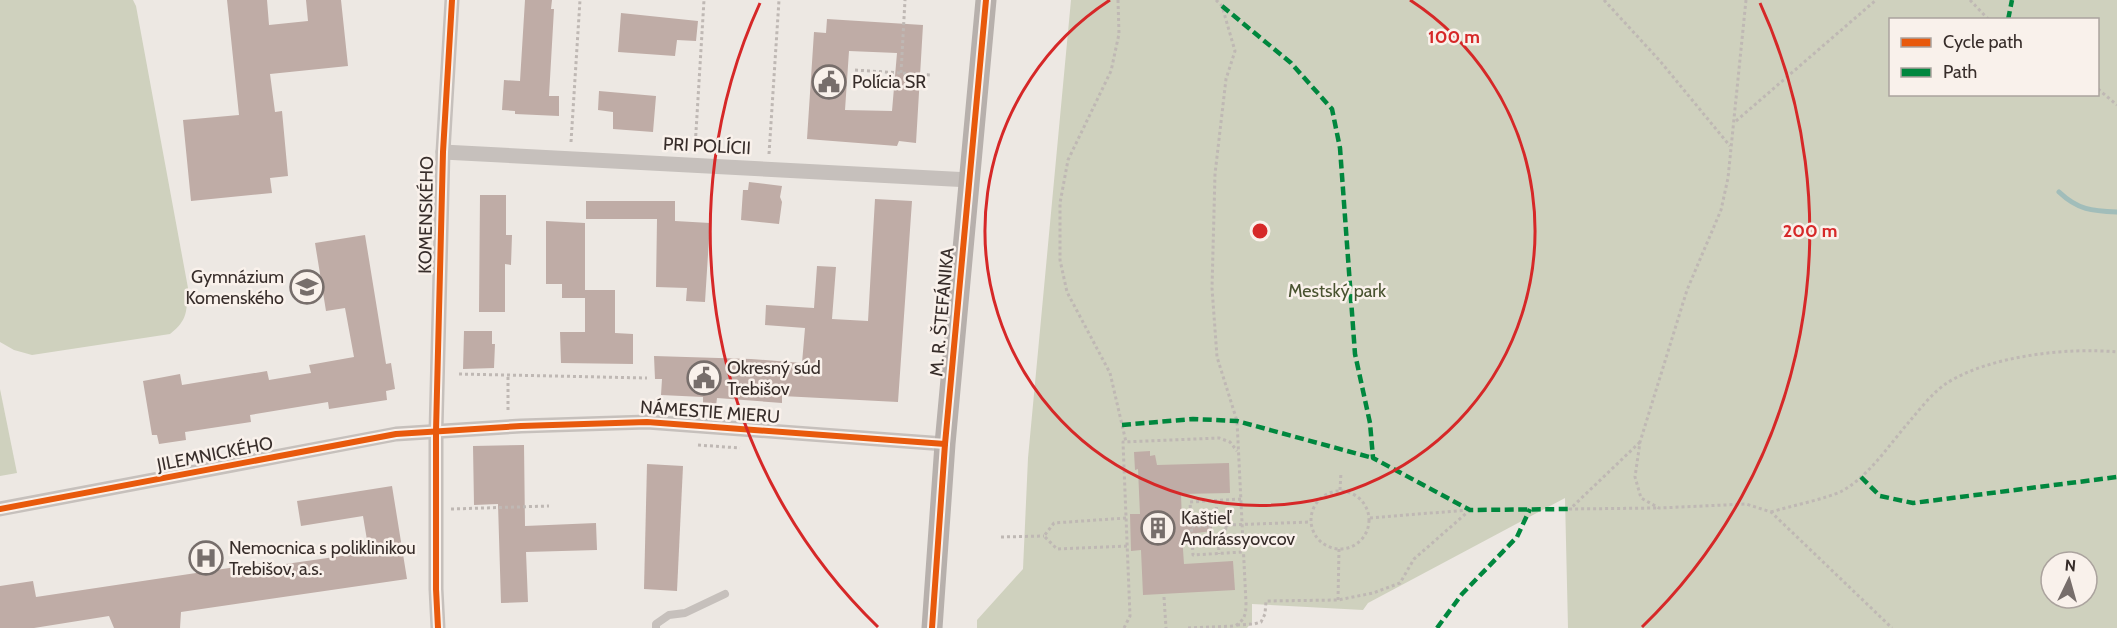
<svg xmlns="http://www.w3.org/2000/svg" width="2117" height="628" viewBox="0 0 2117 628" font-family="Cabin,sans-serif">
<rect width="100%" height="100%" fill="#ede8e3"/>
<g fill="#cfd1be" fill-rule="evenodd">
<path d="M0,0H133L136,6L188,288C186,311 189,319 170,334L32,355L14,350L0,342Z"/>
<path d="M1071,0H2117V628H1568L1565,498L1368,603L1363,610L1252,604V622L1247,628H977V620L1023,569L1028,458ZM1890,20H2098V94H1890ZM2051,562H2087V598H2051Z"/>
<path d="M0,389L17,473L0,476Z"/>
</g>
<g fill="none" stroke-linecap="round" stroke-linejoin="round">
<path stroke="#a1bdba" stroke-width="5" d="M2059,192C2078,210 2092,211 2117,212"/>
</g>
<g fill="#bfaca6" fill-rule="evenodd">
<path d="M227,0H267L269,25L308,21L306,0H341L348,66L270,74L275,112L282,111L288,176L270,178L272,193L191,201L183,120L239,115Z"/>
<path d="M525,0H552L551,9H554L549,96H559V116L515,114V111L502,110L504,80L520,81Z"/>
<path d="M621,13L698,21L696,41L677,40L675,56L618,52Z"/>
<path d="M827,19L923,25L916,143L899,141L897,146L807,139L814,32L826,33ZM849,51L897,53L892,111L845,110Z"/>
<path d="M599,91L656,96L653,132L613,129V112L598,110Z"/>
<path d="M749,182L782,186L780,197L782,202L779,224L741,220L743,190H748Z"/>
<path d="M480,195H506V235H512L511,265L505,264V312H479Z"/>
<path d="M875,199L912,201L898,402L782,396V403L717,398L716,406L703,407V397L661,395L662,379H655L654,356L751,359L802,363L805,328L765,325L766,305L814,308L817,266L836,267L832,319L868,321Z"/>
<path d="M586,201H675V221L710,223L705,302L686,301L687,288L656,287L657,219H586Z"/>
<path d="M546,221L585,223V290H615V333L633,334V364L561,363L560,332H585V298H562V284H546Z"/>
<path d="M365,235L386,364L391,363L395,389L386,391L387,400L329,409L328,402L250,415L251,422L185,432L186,440L159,444L157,435H152L143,381L180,374L182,385L267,371L269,380L311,373L309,365L354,357L345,308L326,311L315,243Z"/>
<path d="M464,331H492V344H495L494,368L463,369Z"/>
<path d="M524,445L525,526L596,523L597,550L526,552L528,602L501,603L498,504L474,505L473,446Z"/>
<path d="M1150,451V456L1155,455L1157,465L1229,463L1230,493L1181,494L1182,522L1212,524V531L1182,535L1184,564L1233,561L1235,590L1143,595L1141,550L1131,551L1130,514H1140L1138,469L1135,470L1134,452Z"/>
<path d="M647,464L683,466L677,591L644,589Z"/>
<path d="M392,486L407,579L181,612L180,628H114L109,616L34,628H0V586L33,581L36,597L262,563L265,567L369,552L363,516L301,526L297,501Z"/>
</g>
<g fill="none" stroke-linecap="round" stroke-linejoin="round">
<g stroke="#bfb8b4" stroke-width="3" stroke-dasharray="3 3" stroke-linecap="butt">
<path d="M1118,0L1119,34L1111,71L1068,160L1060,203V260L1067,292L1110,373L1126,442"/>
<path d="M1604,0L1660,61L1730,146"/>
<path d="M1746,0L1728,178L1721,210L1687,290L1640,442L1635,477L1641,498L1659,508L1746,504L1771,512L1892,628"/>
<path d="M1970,0L1989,20"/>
<path d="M855,70L931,75"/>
<path d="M901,73L905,0"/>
<path d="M2098,89L2117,105"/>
<path d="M1736,121L1876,0"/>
<path d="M571,142L580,0"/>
<path d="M695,148L704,0"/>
<path d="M769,154L779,0"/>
<path d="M459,374L647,378"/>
<path d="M508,410V375"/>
<path d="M1640,442L1570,509L1658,508"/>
<path d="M698,445L740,448"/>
<path d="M1340,490L1341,472"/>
<circle cx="1340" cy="520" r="29"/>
<path d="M1241,499L1190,502L1193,555L1243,552"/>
<path d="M1216,501L1217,518"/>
<path d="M451,509L549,506"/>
<path d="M1771,512C1790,506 1826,499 1842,491C1869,476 1889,445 1909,422C1920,409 1933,392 1947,383C1989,356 2068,347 2117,352"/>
<path d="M1126,518L1054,523L1044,536L1057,549L1127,546"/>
<path d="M1370,518L1468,510"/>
<circle cx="1218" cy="527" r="8"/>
<path d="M1227,525L1311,522"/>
<path d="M1192,527L1210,526"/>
<path d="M1218,535L1219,554"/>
<path d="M1001,537L1044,536"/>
<path d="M1164,597L1166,628"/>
<path d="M1338,600L1339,549"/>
<path d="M1237,625L1254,624L1261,622L1265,614L1266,601L1338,600L1373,593L1400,583L1414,559L1470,510"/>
<path d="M1124,628L1130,616L1123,442L1219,438L1230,442L1237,451"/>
<path d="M1188,628L1235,626C1245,620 1246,614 1246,603L1237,421L1217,357L1212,288L1215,174L1226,79L1235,51L1222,6L1216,0"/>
</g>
<path stroke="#c6c0bc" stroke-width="8" d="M656,628V624L669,615L685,613L725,594"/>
<g stroke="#c6c0bc" stroke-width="15">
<path d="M443,152L970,180"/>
<path d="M0,509L396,434L521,426L647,422L945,444"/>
<path d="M438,628L436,589V431L443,152L452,0"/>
</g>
<path stroke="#b7b0ac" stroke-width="21" d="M932,628L945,444L986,0"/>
<g stroke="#00873e" stroke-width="4.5" stroke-dasharray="9 4.5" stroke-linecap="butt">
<path d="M1222,6L1291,63L1332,109L1340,148L1355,354L1370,423L1373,458L1470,510L1570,509"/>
<path d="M2008,20L2012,0"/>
<path d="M1122,425L1193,419L1237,421L1373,458"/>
<path d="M1861,477L1880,496L1913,503L2117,477"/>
<path d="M1437,628L1462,594L1517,537L1530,509"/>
</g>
<defs>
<g id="cycleway">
<path d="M0,509L396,434L521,426L647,422L945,444"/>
<path d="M438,628L436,589V431L443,152L452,0"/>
<path d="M932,628L945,444L986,0"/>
</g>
</defs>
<use href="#cycleway" stroke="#f9f1eb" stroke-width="10"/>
<use href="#cycleway" stroke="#e8590c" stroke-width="6"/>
</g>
<g fill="none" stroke="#d62828" stroke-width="3">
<path d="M1410 0A275 275 0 1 1 1110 0"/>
<path d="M878 627A550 550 0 0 1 760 3M1760 3A550 550 0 0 1 1642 627"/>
</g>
<defs>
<symbol id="civic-ring" viewBox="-11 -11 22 22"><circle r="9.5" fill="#f9f1eb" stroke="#776e6b" stroke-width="1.5"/><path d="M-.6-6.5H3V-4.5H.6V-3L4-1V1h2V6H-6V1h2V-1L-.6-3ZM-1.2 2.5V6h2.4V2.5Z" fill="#776e6b"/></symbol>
<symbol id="school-ring" viewBox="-11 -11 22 22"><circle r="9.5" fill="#f9f1eb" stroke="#776e6b" stroke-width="1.5"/><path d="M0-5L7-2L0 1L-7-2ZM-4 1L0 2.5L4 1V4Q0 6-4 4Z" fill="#776e6b"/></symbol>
<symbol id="building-ring" viewBox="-11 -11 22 22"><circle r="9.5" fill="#f9f1eb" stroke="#776e6b" stroke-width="1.5"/><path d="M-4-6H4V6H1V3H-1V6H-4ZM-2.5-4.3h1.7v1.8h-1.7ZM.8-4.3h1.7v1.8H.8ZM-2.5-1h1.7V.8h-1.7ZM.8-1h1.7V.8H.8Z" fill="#776e6b"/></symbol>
<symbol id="hospital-ring" viewBox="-11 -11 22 22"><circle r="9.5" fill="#f9f1eb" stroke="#776e6b" stroke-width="1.5"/><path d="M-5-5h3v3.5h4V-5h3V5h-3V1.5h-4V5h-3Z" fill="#776e6b"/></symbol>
</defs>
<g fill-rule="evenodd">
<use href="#civic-ring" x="810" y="63" width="38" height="38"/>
<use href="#school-ring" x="288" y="268" width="38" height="38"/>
<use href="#civic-ring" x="685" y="359" width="38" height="38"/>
<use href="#building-ring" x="1139" y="509" width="38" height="38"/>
<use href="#hospital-ring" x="187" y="539" width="38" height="38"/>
</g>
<g text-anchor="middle" stroke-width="5" stroke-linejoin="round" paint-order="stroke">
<g font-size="18" fill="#372d2a" stroke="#f9f1eb" text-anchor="start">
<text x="852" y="88">Polícia SR</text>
<text x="284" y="283" text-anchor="end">Gymnázium<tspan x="284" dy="21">Komenského</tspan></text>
<text x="727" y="374">Okresný súd<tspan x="727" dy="21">Trebišov</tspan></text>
<text x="1181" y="524">Kaštieľ<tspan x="1181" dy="21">Andrássyovcov</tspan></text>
<text x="229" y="554">Nemocnica s poliklinikou<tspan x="229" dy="21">Trebišov, a.s.</tspan></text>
</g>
<g font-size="18" fill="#372d2a" stroke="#f9f1eb">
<text transform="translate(707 146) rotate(3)" y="6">PRI POLÍCII</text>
<text transform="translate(426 215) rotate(-89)" y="6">KOMENSKÉHO</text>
<text transform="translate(942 312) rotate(-85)" y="6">M. R. ŠTEFÁNIKA</text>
<text transform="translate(710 412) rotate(4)" y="6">NÁMESTIE MIERU</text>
<text transform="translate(215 454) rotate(-11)" y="6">JILEMNICKÉHO</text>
</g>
<g font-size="18" fill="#495330" stroke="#f9f1eb">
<text x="1337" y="297">Mestský park</text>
</g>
</g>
<circle cx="1260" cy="231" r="9" fill="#d62828" stroke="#f9f1eb" stroke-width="3"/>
<g font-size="18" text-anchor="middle" font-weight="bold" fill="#d62828" stroke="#f9f1eb" stroke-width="5" stroke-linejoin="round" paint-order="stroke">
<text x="1454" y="43">100 m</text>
<text x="1810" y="237">200 m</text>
</g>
<rect x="1889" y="18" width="210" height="78" fill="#f9f1eb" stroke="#aba39e" stroke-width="1.5"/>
<rect x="1901" y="38" width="30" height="9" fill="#e8590c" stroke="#aba39e" stroke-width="1.5"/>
<text x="1943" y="48" font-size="18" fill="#372d2a">Cycle path</text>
<rect x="1901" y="68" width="30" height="9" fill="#00873e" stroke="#aba39e" stroke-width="1.5"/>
<text x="1943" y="78" font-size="18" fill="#372d2a">Path</text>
<g transform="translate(2069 580) rotate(5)"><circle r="28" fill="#f9f1eb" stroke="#aba39e" stroke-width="1.5"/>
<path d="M0-4.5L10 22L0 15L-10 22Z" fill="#776e6b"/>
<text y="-9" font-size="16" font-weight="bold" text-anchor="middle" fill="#372d2a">N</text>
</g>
</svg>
